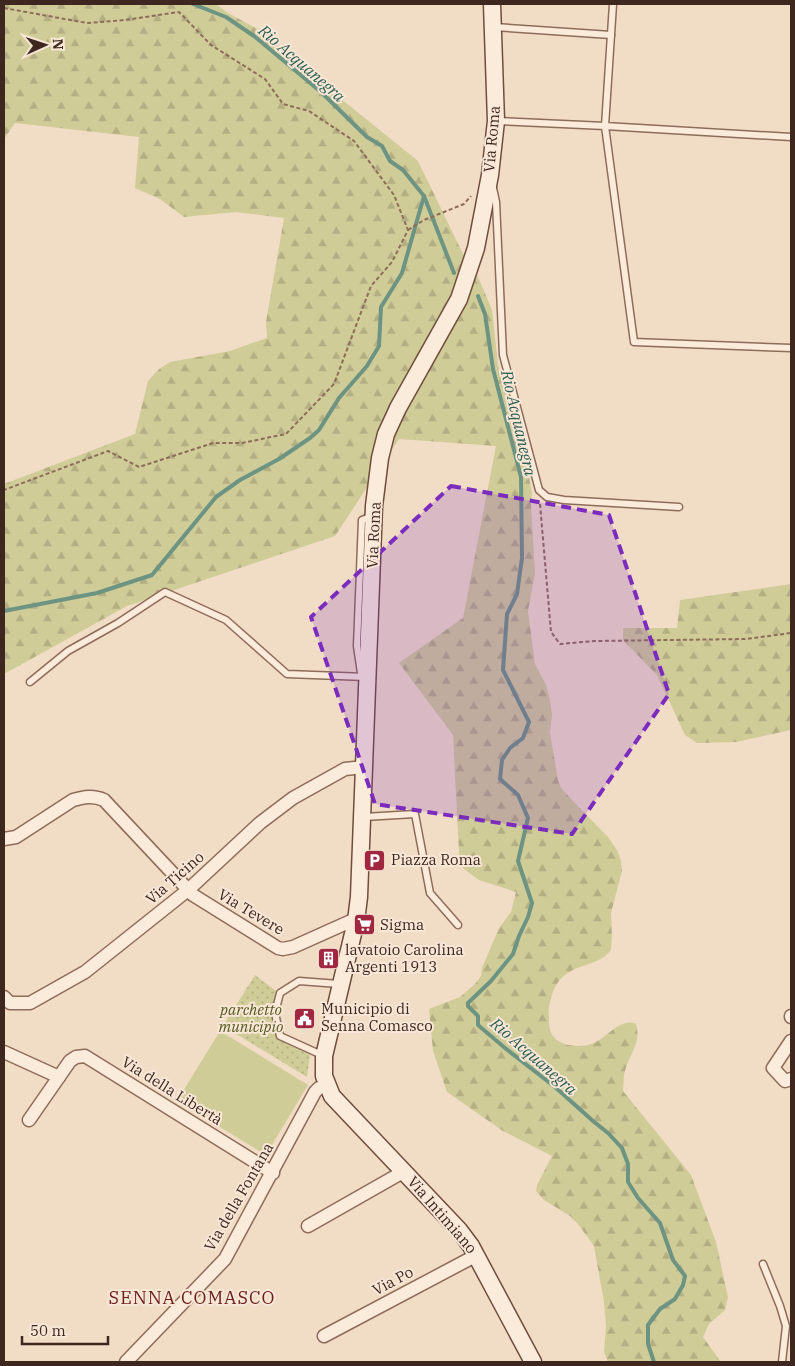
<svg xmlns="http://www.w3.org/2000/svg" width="795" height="1366" viewBox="0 0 795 1366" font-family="'IBM Plex Serif',serif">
<defs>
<pattern id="forest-firs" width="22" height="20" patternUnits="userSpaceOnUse" patternTransform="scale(1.25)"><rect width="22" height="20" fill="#d0cc98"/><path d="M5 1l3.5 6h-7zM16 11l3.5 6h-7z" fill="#b4af83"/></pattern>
<pattern id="park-dots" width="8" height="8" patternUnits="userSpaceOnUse" patternTransform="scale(1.25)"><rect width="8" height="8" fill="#d0cc98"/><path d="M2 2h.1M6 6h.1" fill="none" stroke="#b4af83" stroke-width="1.8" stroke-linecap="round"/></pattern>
</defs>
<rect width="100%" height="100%" fill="#f1dcc6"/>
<path fill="#d0cc98" d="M220,1031L308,1085L266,1155L177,1101Z"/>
<g fill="url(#forest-firs)">
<path d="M4,4H216L228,13L263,32L314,77L418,161L463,254L473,265L492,310L498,365L526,462L532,492L531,506L535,573L528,611L535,664L546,685L550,700L552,715L550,733L558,780L561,788L573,801L608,837L617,850L621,861L622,871L611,913L612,935L611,950C594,972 561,959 551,999C549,1006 548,1011 549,1018C549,1024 549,1031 553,1036C562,1048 584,1048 596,1042C608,1036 622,1017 636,1024C642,1043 629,1054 625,1071C623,1077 624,1085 623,1091L691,1175L716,1242L728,1297L725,1310L709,1324L703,1337L721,1362H608L604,1352L606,1326L604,1302L594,1246L578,1224L570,1216L544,1200L536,1191L537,1185L552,1156L503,1131L447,1092L433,1051L429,1009L460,997L475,984L481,976L482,968L499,928L511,912L516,892L479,880L472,875L463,868L459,853L453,735L399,663L463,618L496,446L399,439L335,536L127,606L4,674V484L135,434L148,381L159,369L170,362L230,351L267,338L266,322L284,218L236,212L184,217L160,199L135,188L139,137L15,123L4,139Z"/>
<path d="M791,584V730L736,742L697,743L685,735L657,675L623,640V628H677L680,600Z"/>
</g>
<path fill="url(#park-dots)" d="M255,975L276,991L271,1014L278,1039L310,1055L307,1077L223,1026Z"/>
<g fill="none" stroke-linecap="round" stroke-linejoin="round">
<g stroke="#6d9483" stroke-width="4">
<path d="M193,4L226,17L254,36L321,92L367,137L382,146L390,161L403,170L424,196L454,273"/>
<path d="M478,296L485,314L493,369L521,477L522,558L517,594L507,614L503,670L529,722L523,738L510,748L502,760L500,779L518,795L528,818L518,861L532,903L528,917L519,936L513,954L491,981L468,1003V1006L478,1016V1025L505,1048L555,1087L593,1121L608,1133L622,1148L628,1164V1182L638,1198L660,1223L673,1260L685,1276L683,1285L675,1299L660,1309L648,1325V1344L654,1362"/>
<path d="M4,611L97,593L152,575L216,497L240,480L279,459L310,438L319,430L339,398L367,366L379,346L381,307L402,273L424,196"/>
</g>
<defs>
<g id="lane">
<path d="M613,4L605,126L791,137"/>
<path d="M494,27L611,35"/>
<path d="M497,121L605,126L634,342L791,348"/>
<path d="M493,188L496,202L503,355L539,490L547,497L564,500L679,507"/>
<path d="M361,673L357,646L362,520L373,516"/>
<path d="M30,682L68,651L118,623L165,592L226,620L287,674L366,677"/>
<path d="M364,817L415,814L430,893L458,925"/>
<path d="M324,1056L280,1036L275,1013L280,993L299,981L339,984"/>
<path d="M763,1264L780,1306L786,1326L782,1362"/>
</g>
<g id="street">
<path d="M4,839L16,837L73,800C84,797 93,795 104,800L193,895L278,948L283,949L293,947L351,921H356"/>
<path d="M4,997L10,1003H30L85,972L188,890L260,823L293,798L345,769L364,767"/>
<path d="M791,1016V1017"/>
<path d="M791,1041L773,1068L785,1081L791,1079"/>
<path d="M4,1052L59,1077"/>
<path d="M29,1120L70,1061L76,1057L85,1056L273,1173"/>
<path d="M308,1226L403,1172"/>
<path d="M324,1336L477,1255"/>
<path d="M126,1362L225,1259L315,1092L319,1088L327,1085"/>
</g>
<path id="secondary" d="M492,4L496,121L490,175L476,248L459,299L398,408L386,434L380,458L374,506L359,897L356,921L324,1056V1076L332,1096L459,1230L471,1246L533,1362"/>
</defs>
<use href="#lane" stroke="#8e6c5a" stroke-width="9"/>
<use href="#street" stroke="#8e6c5a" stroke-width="15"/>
<use href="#secondary" stroke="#704d3d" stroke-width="19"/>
<g stroke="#8e6c5a" stroke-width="2" stroke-dasharray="4 2.5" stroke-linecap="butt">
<path d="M4,8L87,23L125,20L179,12L211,45L265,79L283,104L309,111L354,141L394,195L408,230L392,262L371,286L334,384L286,434L242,443H213L139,467L108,451L4,490"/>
<path d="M408,230L424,220L464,204L471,196"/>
<path d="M540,504L551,632L560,644L594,641L746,639L791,633"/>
</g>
<use href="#lane" stroke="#fbebda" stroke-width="6"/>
<use href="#street" stroke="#fbebda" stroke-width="12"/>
<use href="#secondary" stroke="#fbebda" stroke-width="16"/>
</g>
<path fill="#7b2cbf" fill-opacity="0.2" stroke="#7b2cbf" stroke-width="4" stroke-dasharray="10 6" stroke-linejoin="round" d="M451,486L609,515L669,694L572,834L375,804L311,617Z"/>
<defs>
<symbol id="parking-square" viewBox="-11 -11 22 22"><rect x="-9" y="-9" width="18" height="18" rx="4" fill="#a1263f" stroke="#f8e7d6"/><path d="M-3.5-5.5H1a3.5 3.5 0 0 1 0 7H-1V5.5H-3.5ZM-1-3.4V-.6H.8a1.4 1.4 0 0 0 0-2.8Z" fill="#fff"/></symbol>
<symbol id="supermarket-square" viewBox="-11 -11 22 22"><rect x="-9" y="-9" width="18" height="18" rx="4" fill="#a1263f" stroke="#f8e7d6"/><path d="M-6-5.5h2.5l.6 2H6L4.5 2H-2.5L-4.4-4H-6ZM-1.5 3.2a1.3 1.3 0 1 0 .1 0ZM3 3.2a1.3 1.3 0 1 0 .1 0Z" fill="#fff"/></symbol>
<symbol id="building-square" viewBox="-11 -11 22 22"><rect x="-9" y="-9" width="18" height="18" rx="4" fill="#a1263f" stroke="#f8e7d6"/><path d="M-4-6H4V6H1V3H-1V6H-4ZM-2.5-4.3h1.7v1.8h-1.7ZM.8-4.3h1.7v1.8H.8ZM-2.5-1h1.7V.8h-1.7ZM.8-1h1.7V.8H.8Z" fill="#fff"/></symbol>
<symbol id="civic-square" viewBox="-11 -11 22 22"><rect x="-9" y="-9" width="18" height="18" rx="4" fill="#a1263f" stroke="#f8e7d6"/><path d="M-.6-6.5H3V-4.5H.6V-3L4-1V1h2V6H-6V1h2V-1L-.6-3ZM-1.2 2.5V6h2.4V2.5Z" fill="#fff"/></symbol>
</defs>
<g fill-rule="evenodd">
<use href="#parking-square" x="362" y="848" width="25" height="25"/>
<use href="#supermarket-square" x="352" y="912" width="25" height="25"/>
<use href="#building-square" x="316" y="946" width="25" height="25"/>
<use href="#civic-square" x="292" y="1006" width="25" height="25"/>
</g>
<g text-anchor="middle" stroke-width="4" stroke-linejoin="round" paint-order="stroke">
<g font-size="15" fill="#3d271f" stroke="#f8e7d6">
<text transform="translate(492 139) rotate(-85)" y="5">Via Roma</text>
<text transform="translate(374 535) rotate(-87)" y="5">Via Roma</text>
<text transform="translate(175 878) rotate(-41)" y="5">Via Ticino</text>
<text transform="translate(251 912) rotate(31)" y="5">Via Tevere</text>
<text transform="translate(172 1091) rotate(32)" y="5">Via della Libertà</text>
<text transform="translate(239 1197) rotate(-60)" y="5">Via della Fontana</text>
<text transform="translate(442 1215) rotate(49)" y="5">Via Intimiano</text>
<text transform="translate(393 1281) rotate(-28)" y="5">Via Po</text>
</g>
<g font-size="15" fill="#3d271f" stroke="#f8e7d6" text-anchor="start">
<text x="391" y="865">Piazza Roma</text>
<text x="380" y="930">Sigma</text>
<text x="345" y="955">lavatoio Carolina<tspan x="345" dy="17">Argenti 1913</tspan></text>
<text x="321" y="1014">Municipio di<tspan x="321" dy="17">Senna Comasco</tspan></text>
</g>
<g font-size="15" font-style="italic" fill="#575b24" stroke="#f8e7d6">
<text x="251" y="1015">parchetto<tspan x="251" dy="17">municipio</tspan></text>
</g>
<g font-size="16" font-style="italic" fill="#2d5e51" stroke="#f8e7d6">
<text transform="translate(302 63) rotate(41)" y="6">Rio Acquanegra</text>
<text transform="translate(519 423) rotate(77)" y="6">Rio Acquanegra</text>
<text transform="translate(534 1056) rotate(41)" y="6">Rio Acquanegra</text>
</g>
<g font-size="18" letter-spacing="1" fill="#6c1d1b" stroke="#f8e7d6">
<text x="192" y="1304">SENNA COMASCO</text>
</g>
</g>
<rect width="795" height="1366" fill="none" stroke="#3d271f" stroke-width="10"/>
<g transform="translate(45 45) rotate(87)" stroke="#f8e7d6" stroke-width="4" paint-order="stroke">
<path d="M0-4L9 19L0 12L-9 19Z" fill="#3d271f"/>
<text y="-8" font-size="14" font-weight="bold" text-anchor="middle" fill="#3d271f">N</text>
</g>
<path d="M22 1336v8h86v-8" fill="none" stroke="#3d271f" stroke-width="2.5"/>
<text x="30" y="1336" font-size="15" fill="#3d271f" stroke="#f8e7d6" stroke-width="4" paint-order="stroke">50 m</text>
</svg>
